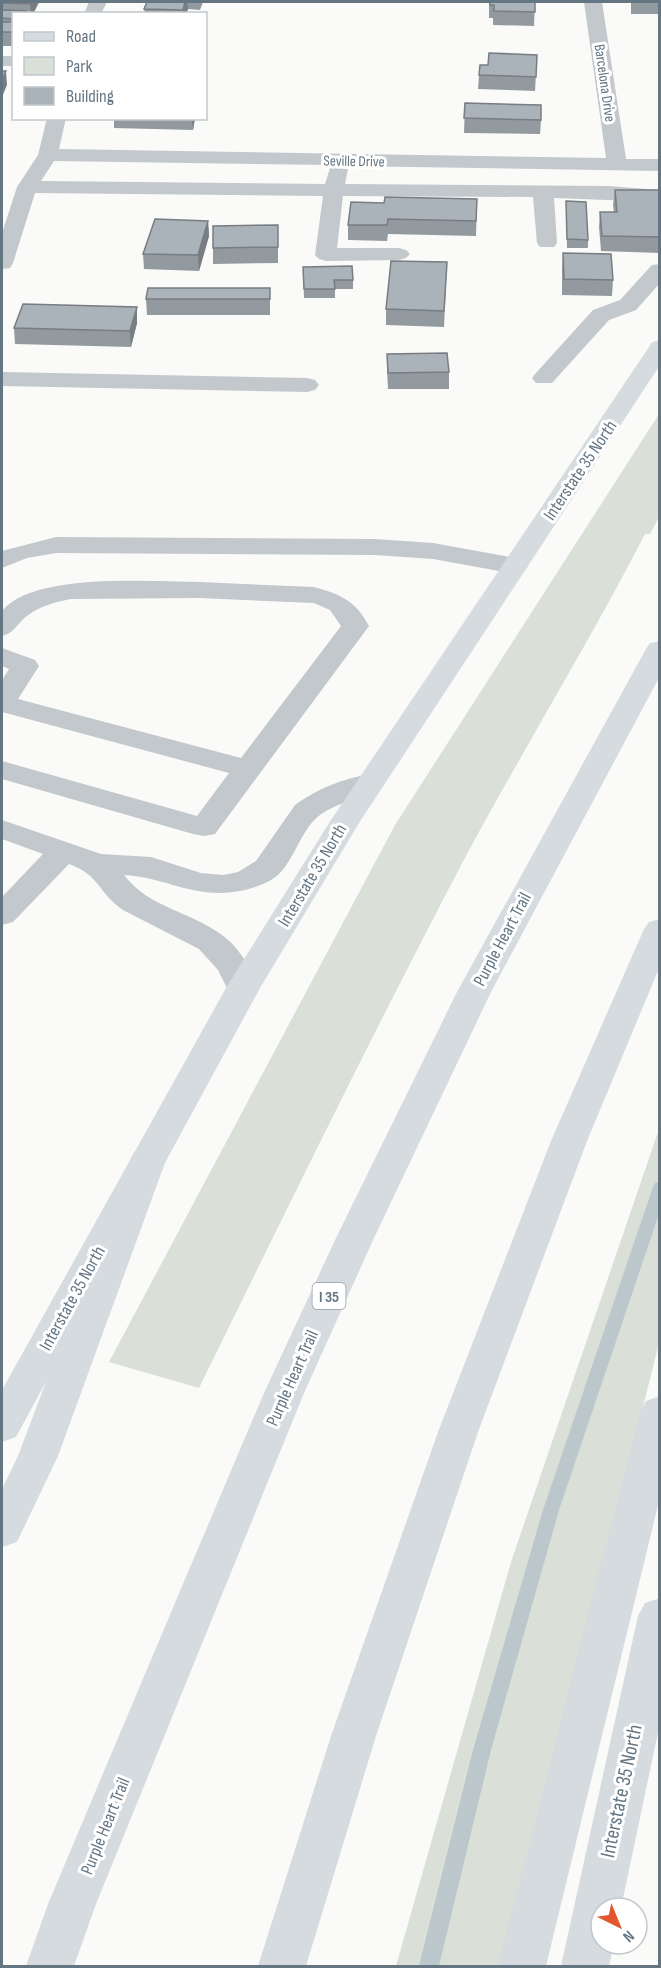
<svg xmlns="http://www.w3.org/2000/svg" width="661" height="1968" viewBox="0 0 661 1968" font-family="'Sofia Sans Condensed',sans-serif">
<rect width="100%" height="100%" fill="#fafaf8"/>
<g fill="#dadfd7">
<path d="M659,414V517L650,534H645C582,656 509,772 446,894C361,1057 280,1223 199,1388L109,1362L395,825Z"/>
<path d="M659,1129V1343L502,1966H396L511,1562Z"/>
</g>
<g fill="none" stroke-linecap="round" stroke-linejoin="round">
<path fill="#bbc7cb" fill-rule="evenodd" d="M660,1182V1211L559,1510L491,1750L439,1966H419L473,1750L543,1510L653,1187L655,1183Z"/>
<g fill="#c3c8cc" fill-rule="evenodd">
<path d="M89,2H107L101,14H84Z"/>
<path d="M584,2H602L626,159H660V171L346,166L348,169L345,184L608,186L660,190V202L554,198L557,243L554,247H540L537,243L533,197L343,196L337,248H399L406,250L410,254L406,258L399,260L326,261L319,259L315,255L323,196L35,193L13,263L10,268L2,269V233L17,187L38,155L47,118H66L59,149L606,158ZM54,161L331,165L325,184L41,181Z"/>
<rect x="2" y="56" width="12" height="10"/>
<path d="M660,264V283L636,310L609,320L552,383H536L532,378L536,373L593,310L620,300L652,265Z"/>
<path d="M2,372L307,378L315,380L319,385L315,390L307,392L2,386Z"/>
<path d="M56,537L375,539L433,543L515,558L524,560L528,566L524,572L515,574L433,559L375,555L56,553L27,558L2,568V551Z"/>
<path d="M199,582L314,587C340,594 356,601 369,626L215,834L204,836L193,834L2,779V761L197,816L229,773L2,712V680L9,669L2,666V648L35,660L39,666L18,699L241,758L341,626L330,610L314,603L199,598L71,599C55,602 40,606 27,616C17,623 15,633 2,636V611C34,572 150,582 199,582Z"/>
<path d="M370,774L381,777L385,783C378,793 335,803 320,815C301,829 295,859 278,875C269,883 256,887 245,890C196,901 170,878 124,875C149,908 190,911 222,935C240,948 250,968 260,988L255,996L243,999L231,996L218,970L199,949L123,910C98,893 100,875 69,864L13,922L2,925V897L43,854L2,839V820L101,854L151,857L201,873L223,875L238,872L256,861L295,805C318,788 343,779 370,774Z"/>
</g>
<g fill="#d6dbdf" fill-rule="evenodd">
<path d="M660,340V365L359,823L260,988L16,1437L2,1442V1390L226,988L329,823L649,347L652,342Z"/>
<path d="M660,1598V1723L621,1908H601V1944H614L609,1966H561L638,1616L645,1603Z"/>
</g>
<g fill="#d6dbdf" fill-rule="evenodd">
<path d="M660,641V676L491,992L374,1238L304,1393L96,1904L74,1966H26L48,1904L191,1565L264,1393L336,1238L457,992L646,649L650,643Z"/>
<path d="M660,919V966L587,1141L478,1432L376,1736L306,1966H258L331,1736L438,1432L551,1141L644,929L649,922Z"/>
<path d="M148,1147L161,1151L166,1160L58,1456L17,1542L2,1547V1489L18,1456L130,1160L135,1151Z"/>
<path d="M660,1396V1497L546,1966H498L640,1412L646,1401Z"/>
</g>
</g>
<g fill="#929a9f">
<path d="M2,2H39L33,14H14V46H2Z"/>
<path d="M147,2H203L200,10L188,9L186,14H143L145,13L144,9Z"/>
<path d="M489,2H535L534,26L493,25V18H489Z"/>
<rect x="631" y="2" width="29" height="12"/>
<path d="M537,55L535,91L478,89L479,75L488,65Z"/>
<path d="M465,103L541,120L540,134L464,133Z"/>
<path d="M114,118H195L193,130L114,128Z"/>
<path d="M615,190L660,193V253L601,251L599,227L600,212H614L613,205Z"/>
<path d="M477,199L476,236L388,234L387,241L348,240V225L384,203Z"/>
<path d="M566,201L588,240V248H567Z"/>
<path d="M208,221L209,236L199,271L144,269L143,254Z"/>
<path d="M278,225V263L213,264V248Z"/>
<path d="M563,253L613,280L612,296L562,295V269Z"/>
<path d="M447,262L444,327L386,325V309Z"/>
<path d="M303,267L353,280V289H335V298H304Z"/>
<path d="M270,288V315H147L146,299Z"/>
<path d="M137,323L131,347L15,344L14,328Z"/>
<path d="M387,354L449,372V389H388L387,370Z"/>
</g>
<g fill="#777d82">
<path d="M31,2H39L33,14H31L30,4Z"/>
<path d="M185,2H187L188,9L186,14H183V10Z"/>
<path d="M6,71L7,85L2,97V80Z"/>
<path d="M192,118H195L193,130Z"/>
<path d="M208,221L209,236L199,271L198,255Z"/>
<path d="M137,307V323L131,347L130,331Z"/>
</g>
<g fill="#aab3b9" stroke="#777d82" stroke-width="1.5">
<path d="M2,2H31L30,4L2,3Z"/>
<path d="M147,2H185L183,10L144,9Z"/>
<path d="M490,2H535V12L494,11V5H490Z"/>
<path d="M2,10L26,11L25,14H14V19L2,18Z"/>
<rect x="2" y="22" width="12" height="10"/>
<path d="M489,53L537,55L536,77L479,75L480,65H488Z"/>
<path d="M2,71H6L2,80Z"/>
<path d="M465,103L541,105V120L464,118Z"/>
<path d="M615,190H659L660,237L602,236L600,212H617Z"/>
<path d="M385,197L477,199L476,221L388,219L387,225H348L351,202L384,203Z"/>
<path d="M566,201L586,202L588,240L567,239Z"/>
<path d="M155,219L208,221L198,255L143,254Z"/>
<path d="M278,225V247L213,248V226Z"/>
<path d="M563,253L611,254L613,280L564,279Z"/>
<path d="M391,261L447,262L444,311L386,309Z"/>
<path d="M352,266L353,280H334L335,289H304L303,267Z"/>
<path d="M148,288H270V299H146Z"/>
<path d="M23,304L137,307L130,331L14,328Z"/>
<path d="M447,353L449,372L388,373L387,354Z"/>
</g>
<g text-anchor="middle" stroke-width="6" stroke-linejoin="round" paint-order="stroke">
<g font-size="15" fill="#657683" stroke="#fff">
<text transform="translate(605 83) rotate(82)" y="5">Barcelona Drive</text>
<text transform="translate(354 161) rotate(1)" y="5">Seville Drive</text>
</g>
<rect fill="#fff" stroke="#939fa8" stroke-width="1.5" x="312.5" y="1283" width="33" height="26" rx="4.5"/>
<g font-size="16" font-weight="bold" fill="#657683">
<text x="329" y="1302">I 35</text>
</g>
<g font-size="18" fill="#657683" stroke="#fff">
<text transform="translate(580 470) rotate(-56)" y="6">Interstate 35 North</text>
<text transform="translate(312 875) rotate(-59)" y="6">Interstate 35 North</text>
<text transform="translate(502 939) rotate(-62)" y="6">Purple Heart Trail</text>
<text transform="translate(72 1298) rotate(-61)" y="6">Interstate 35 North</text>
<text transform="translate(292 1378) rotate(-66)" y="6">Purple Heart Trail</text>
<text transform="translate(105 1826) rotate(-68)" y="6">Purple Heart Trail</text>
</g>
<g font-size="21" fill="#657683" stroke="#fff">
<text transform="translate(621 1791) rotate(-78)" y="7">Interstate 35 North</text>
</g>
</g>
<rect width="661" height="1968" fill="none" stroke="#657683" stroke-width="6"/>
<rect x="12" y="12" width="195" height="108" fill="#ffffff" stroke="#c1c8cd" stroke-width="1.5"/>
<rect x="24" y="32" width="30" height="9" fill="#d6dbdf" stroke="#c1c8cd" stroke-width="1.5"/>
<text x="66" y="42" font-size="18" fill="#657683">Road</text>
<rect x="24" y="57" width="30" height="18" fill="#dadfd7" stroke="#c1c8cd" stroke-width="1.5"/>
<text x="66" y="72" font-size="18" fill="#657683">Park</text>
<rect x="24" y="87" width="30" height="18" fill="#aab3b9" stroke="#c1c8cd" stroke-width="1.5"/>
<text x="66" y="102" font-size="18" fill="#657683">Building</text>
<g transform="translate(619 1926) rotate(137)"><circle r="28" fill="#ffffff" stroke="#c1c8cd" stroke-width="1.5"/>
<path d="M0-4.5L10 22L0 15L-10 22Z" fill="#e4572e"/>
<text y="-9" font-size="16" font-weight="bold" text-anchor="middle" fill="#657683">N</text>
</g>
</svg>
